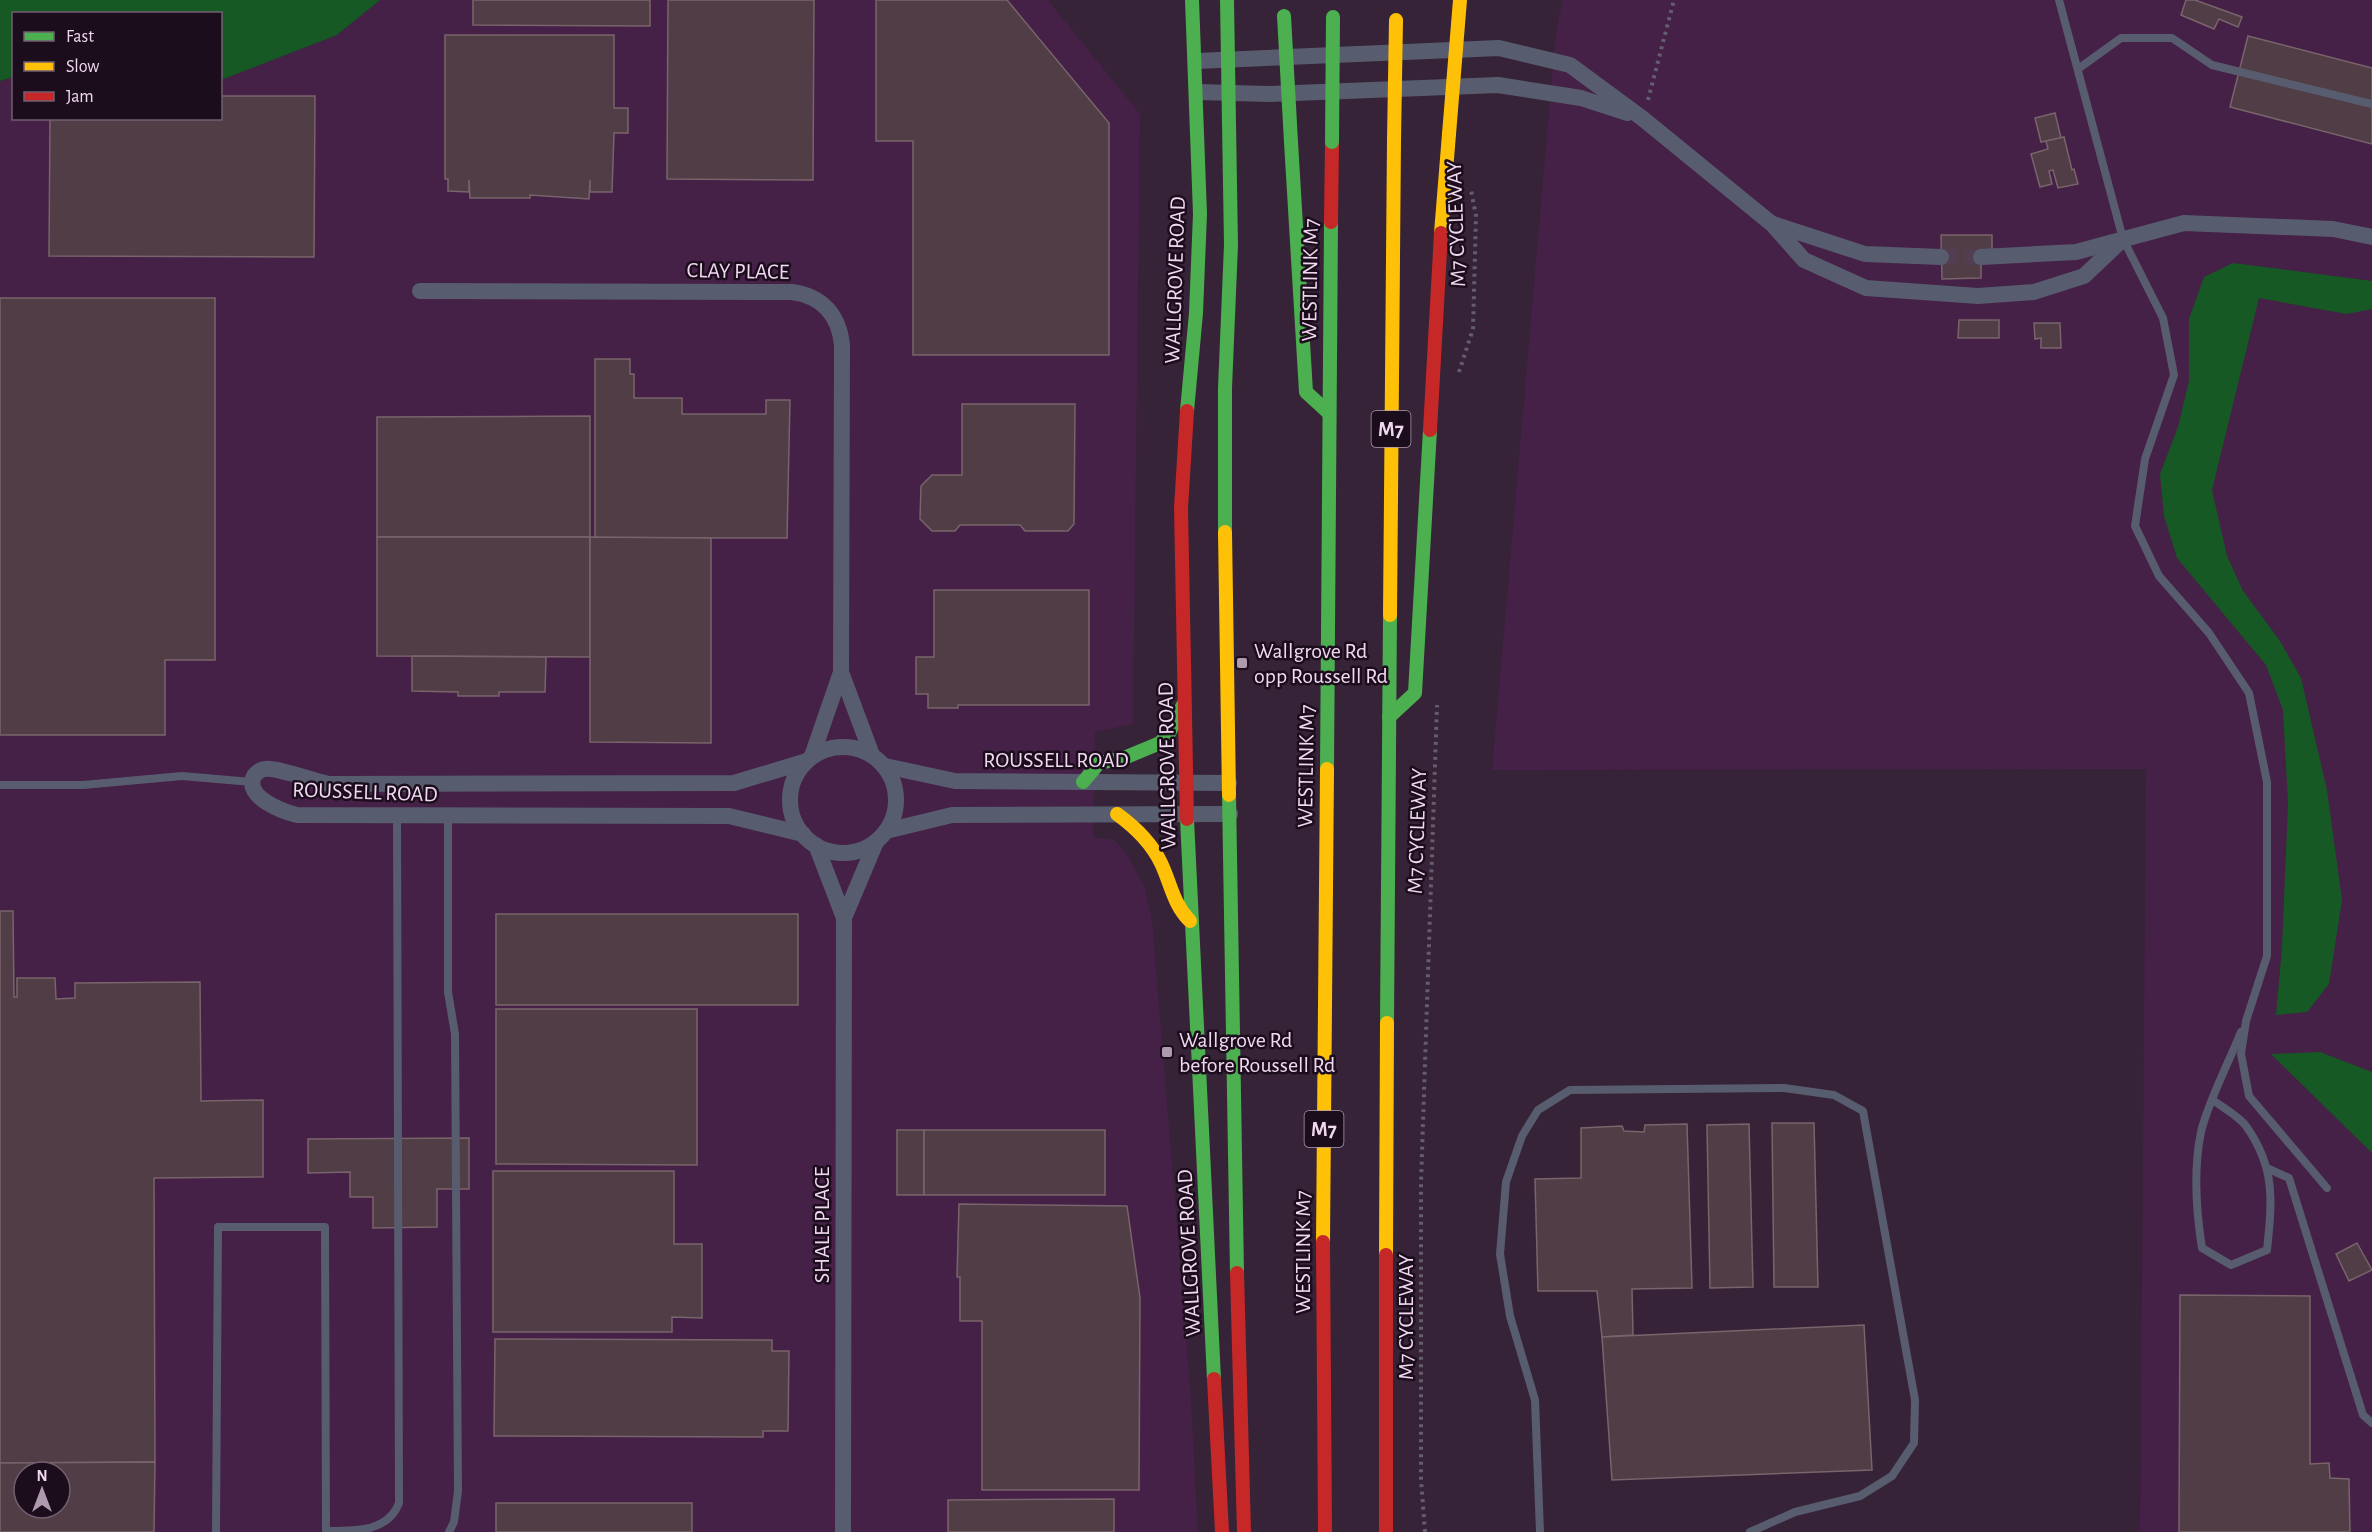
<svg xmlns="http://www.w3.org/2000/svg" width="2372" height="1532" viewBox="0 0 2372 1532" font-family="'Alegreya Sans',sans-serif">
<rect width="100%" height="100%" fill="#362337"/>
<g fill="#452047" fill-rule="evenodd">
<path d="M380,0H1048L1140,114L1133,724L1095,732L1093,837L1114,840L1126,853L1145,888L1152,920L1190,1385L1198,1532H0V81L13,77L14,118H220L221,80L337,35ZM24,1472H60V1508H24Z"/>
<path d="M1563,0H2372V1532H2140L2146,769L1492,770L1556,29Z"/>
</g>
<g fill="#165924">
<path d="M0,0H380L337,35L221,80L220,14H14L13,77L0,81Z"/>
<path d="M2233,263L2372,281V309L2347,314L2259,298L2212,490L2227,556L2243,591L2280,641L2301,678L2327,790L2342,900L2329,984L2307,1012L2276,1015L2282,948L2288,803L2283,710L2266,665L2177,558L2164,516L2160,474L2178,427L2189,381V319L2204,277Z"/>
<path d="M2320,1052L2372,1072V1153L2271,1054Z"/>
</g>
<g fill="#503d45" stroke="#79646b" stroke-width="1.5" fill-rule="evenodd">
<path d="M473,0H650V26L473,25Z"/>
<path d="M668,0H814L813,180L667,179Z"/>
<path d="M876,0H1007L1109,123V355H913V141H876Z"/>
<path d="M2186,0H2195L2242,17L2238,27L2219,19L2214,29L2181,15Z"/>
<path d="M445,35H614V108H628V133H614L612,192H590V180L589,199L530,195V198H470L469,180V192L448,191V179H445Z"/>
<path d="M2248,36L2372,68V144L2230,107Z"/>
<path d="M220,96H315L314,257L49,256L50,118H220Z"/>
<path d="M2055,113L2061,138L2041,142L2035,118Z"/>
<path d="M2064,137L2072,170L2074,169L2078,184L2058,188L2053,170L2049,171L2052,184L2040,187L2031,154L2048,149L2046,141Z"/>
<path d="M1941,235H1992V254H1981V278L1942,279Z"/>
<path d="M0,298H215V660H165V735H0Z"/>
<path d="M1959,320H1999V338H1958Z"/>
<path d="M2034,323H2060L2061,348H2041V338L2035,339Z"/>
<path d="M595,359H630V374H634V398H682V414H766V400H790L787,538H595Z"/>
<path d="M962,404H1075L1074,524L1068,531H1025L1020,525H960L955,531H932L920,519L921,486L932,475H962Z"/>
<path d="M590,416V537H377V417Z"/>
<path d="M377,537H590V657L377,656Z"/>
<path d="M590,537L711,538V743L590,742Z"/>
<path d="M934,590H1089V705H958V708H928V694H916V657H934Z"/>
<path d="M412,656L546,657L545,692H499V696H458V692L412,691Z"/>
<path d="M0,911H13L14,997H17V978H55L56,999L75,998V983L200,982L201,1101L263,1100V1177L154,1178L155,1462L0,1463Z"/>
<rect x="496" y="914" width="302" height="91"/>
<path d="M496,1009H697V1165L496,1164Z"/>
<path d="M1772,1123H1814L1818,1287H1774Z"/>
<path d="M1687,1124L1692,1288L1632,1289L1633,1335L1602,1337L1597,1291H1538L1535,1179L1581,1178V1128L1622,1126L1624,1131L1644,1132L1645,1125Z"/>
<path d="M1749,1124L1753,1287L1710,1288L1707,1125Z"/>
<rect x="897" y="1130" width="27" height="65"/>
<rect x="924" y="1130" width="181" height="65"/>
<path d="M469,1138V1189H437V1227L373,1228V1197H350V1172L308,1173V1139Z"/>
<path d="M493,1171H674V1244H702V1318L672,1317V1332H493Z"/>
<path d="M959,1204L1127,1206L1140,1298L1139,1490H982V1321H960V1277H957Z"/>
<path d="M2357,1243L2372,1270L2349,1281L2336,1254Z"/>
<path d="M2180,1295L2310,1296V1464L2329,1463L2330,1478L2349,1479L2350,1532H2179Z"/>
<path d="M1864,1325L1872,1470L1612,1480L1602,1337Z"/>
<path d="M495,1339L772,1340V1351H789L788,1431H763V1437L494,1436Z"/>
<path d="M155,1462L154,1532H0V1463ZM24,1472H60V1508H24Z"/>
<path d="M1114,1499V1532H948V1500Z"/>
<rect x="496" y="1503" width="196" height="29"/>
</g>
<g fill="none" stroke-linecap="round" stroke-linejoin="round">
<path stroke="#523e53" stroke-width="16" stroke-dasharray="16 8" stroke-linecap="butt" d="M1941,257H1981"/>
<g stroke="#635e6e" stroke-width="4" stroke-dasharray="3 4.5" stroke-linecap="butt">
<path d="M1648,100L1674,0"/>
<path d="M1459,372L1473,329L1476,216L1471,190"/>
<path d="M1425,1532L1421,1479V1183L1437,705"/>
</g>
<g stroke="#585c6f" stroke-width="8">
<path d="M2059,0L2123,239L2163,318L2174,375L2145,459L2135,526L2159,576L2209,633L2249,693L2267,782V956L2246,1021L2241,1054L2249,1096L2327,1188"/>
<path d="M2078,69L2121,38H2172L2212,65L2372,104"/>
<path d="M0,785H83L182,776L252,782"/>
<path d="M448,815V992L455,1034L458,1491L454,1522L449,1532"/>
<path d="M2213,1100C2223,1108 2239,1116 2246,1126C2276,1168 2272,1202 2267,1250L2231,1265L2202,1248C2196,1210 2193,1170 2201,1132C2208,1102 2229,1062 2241,1032"/>
<path d="M2269,1169L2289,1178L2363,1415L2372,1423"/>
<path d="M326,1531C356,1531 388,1532 399,1503L397,815"/>
<path d="M216,1532L218,1227H325L326,1532"/>
<path d="M1540,1532L1535,1400L1510,1316L1500,1254L1506,1182L1522,1136L1538,1110L1570,1090L1784,1088L1834,1095L1863,1111L1915,1400L1914,1443L1892,1476L1860,1496L1795,1512L1750,1532"/>
</g>
<g stroke="#585c6f" stroke-width="16">
<path d="M1196,61L1499,48L1570,65L1642,118L1772,224L1804,260L1866,288L1978,296L2034,292L2084,276L2123,239"/>
<path d="M1198,92L1269,94L1498,85L1581,98L1627,113"/>
<path d="M1773,224L1865,254L1941,257"/>
<path d="M1981,257L2076,252L2184,223L2333,229L2372,237"/>
<path d="M420,291L792,292C822,296 839,315 842,345L841,672L812,756"/>
<path d="M841,672L872,755"/>
<circle cx="843" cy="800" r="53"/>
<path d="M885,766L955,781L1229,783"/>
<path d="M886,831L952,815L1230,814"/>
<path d="M803,834L729,816L297,815C284,812 243,797 254,776C256,773 261,769 265,769C275,767 315,781 329,784L734,783L807,761"/>
<path d="M816,845L844,918L843,1532"/>
<path d="M844,918L876,842"/>
</g>
<g stroke="#4caf50" stroke-width="14">
<path d="M1291,142L1306,392L1329,413"/>
<path d="M1187,411L1196,313L1200,214L1192,0"/>
<path d="M1225,532V388L1231,245L1227,0"/>
<path d="M1389,717L1415,693L1430,430"/>
<path d="M1327,769L1331,222"/>
<path d="M1083,782L1099,763L1124,758L1160,743L1169,733L1183,705"/>
<path d="M1229,795L1237,1273"/>
<path d="M1187,819L1214,1379"/>
<path d="M1387,1023L1390,615"/>
</g>
<g stroke="#ffc107" stroke-width="14">
<path d="M1441,233L1449,134"/>
<path d="M1225,532L1229,795"/>
<path d="M1390,615L1394,140"/>
<path d="M1117,814C1135,827 1151,842 1161,863C1171,884 1173,904 1190,921"/>
<path d="M1323,1242L1327,769"/>
<path d="M1386,1255L1387,1023"/>
</g>
<g stroke="#c62828" stroke-width="14">
<path d="M1331,222L1332,142"/>
<path d="M1187,411L1181,508L1187,819"/>
<path d="M1430,430L1441,233"/>
<path d="M1323,1242L1325,1532"/>
<path d="M1386,1255V1532"/>
<path d="M1237,1273L1244,1532"/>
<path d="M1214,1379L1222,1532"/>
</g>
<g stroke="#4caf50" stroke-width="14">
<path d="M1284,16L1291,142"/>
<path d="M1332,142L1333,17"/>
</g>
<g stroke="#ffc107" stroke-width="14">
<path d="M1449,134L1460,0"/>
<path d="M1394,140L1396,20"/>
</g>
</g>
<g fill="#af99af" stroke="#1c0d1d" stroke-width="2">
<rect x="1236" y="657" width="12" height="12" rx="3"/>
<rect x="1161" y="1046" width="12" height="12" rx="3"/>
</g>
<g text-anchor="middle" stroke-width="5" stroke-linejoin="round" paint-order="stroke">
<g fill="#1c0d1d" stroke="#b09cb1" stroke-width="1.5">
<rect x="1371.5" y="411" width="39" height="36" rx="4.5"/>
<rect x="1304.5" y="1111" width="39" height="36" rx="4.5"/>
</g>
<g font-size="21" font-weight="bold" fill="#f0d9f0">
<text x="1391" y="436">M7</text>
<text x="1324" y="1136">M7</text>
</g>
<g font-size="22" fill="#f0d9f0" stroke="#1c0d1d">
<text transform="translate(1455 224) rotate(-92)" y="8">M7 CYCLEWAY</text>
<text transform="translate(738 270) rotate(1)" y="8">CLAY PLACE</text>
<text transform="translate(1174 280) rotate(-88)" y="8">WALLGROVE ROAD</text>
<text transform="translate(1309 280) rotate(-89)" y="8">WESTLINK M7</text>
<text x="1056" y="767">ROUSSELL ROAD</text>
<text transform="translate(1166 766) rotate(-91)" y="8">WALLGROVE ROAD</text>
<text transform="translate(1305 766) rotate(-89)" y="8">WESTLINK M7</text>
<text transform="translate(365 791) rotate(2)" y="8">ROUSSELL ROAD</text>
<text transform="translate(1416 831) rotate(-88)" y="8">M7 CYCLEWAY</text>
<text transform="translate(821 1225) rotate(-90)" y="8">SHALE PLACE</text>
<text transform="translate(1302 1252) rotate(-90)" y="8">WESTLINK M7</text>
<text transform="translate(1188 1253) rotate(-93)" y="8">WALLGROVE ROAD</text>
<text transform="translate(1405 1317) rotate(-90)" y="8">M7 CYCLEWAY</text>
</g>
<g font-size="22" fill="#f0d9f0" stroke="#1c0d1d" text-anchor="start">
<text x="1254" y="658">Wallgrove Rd<tspan x="1254" dy="25">opp Roussell Rd</tspan></text>
<text x="1179" y="1047">Wallgrove Rd<tspan x="1179" dy="25">before Roussell Rd</tspan></text>
</g>
</g>
<rect x="12" y="12" width="210" height="108" fill="#1c0d1d" stroke="#715f71" stroke-width="1.5"/>
<rect x="24" y="32" width="30" height="9" fill="#4caf50" stroke="#715f71" stroke-width="1.5"/>
<text x="66" y="42" font-size="18" fill="#f0d9f0">Fast</text>
<rect x="24" y="62" width="30" height="9" fill="#ffc107" stroke="#715f71" stroke-width="1.5"/>
<text x="66" y="72" font-size="18" fill="#f0d9f0">Slow</text>
<rect x="24" y="92" width="30" height="9" fill="#c62828" stroke="#715f71" stroke-width="1.5"/>
<text x="66" y="102" font-size="18" fill="#f0d9f0">Jam</text>
<g transform="translate(42 1490)"><circle r="28" fill="#1c0d1d" stroke="#715f71" stroke-width="1.5"/>
<path d="M0-4.5L10 22L0 15L-10 22Z" fill="#af99af"/>
<text y="-9" font-size="16" font-weight="bold" text-anchor="middle" fill="#f0d9f0">N</text>
</g>
</svg>
